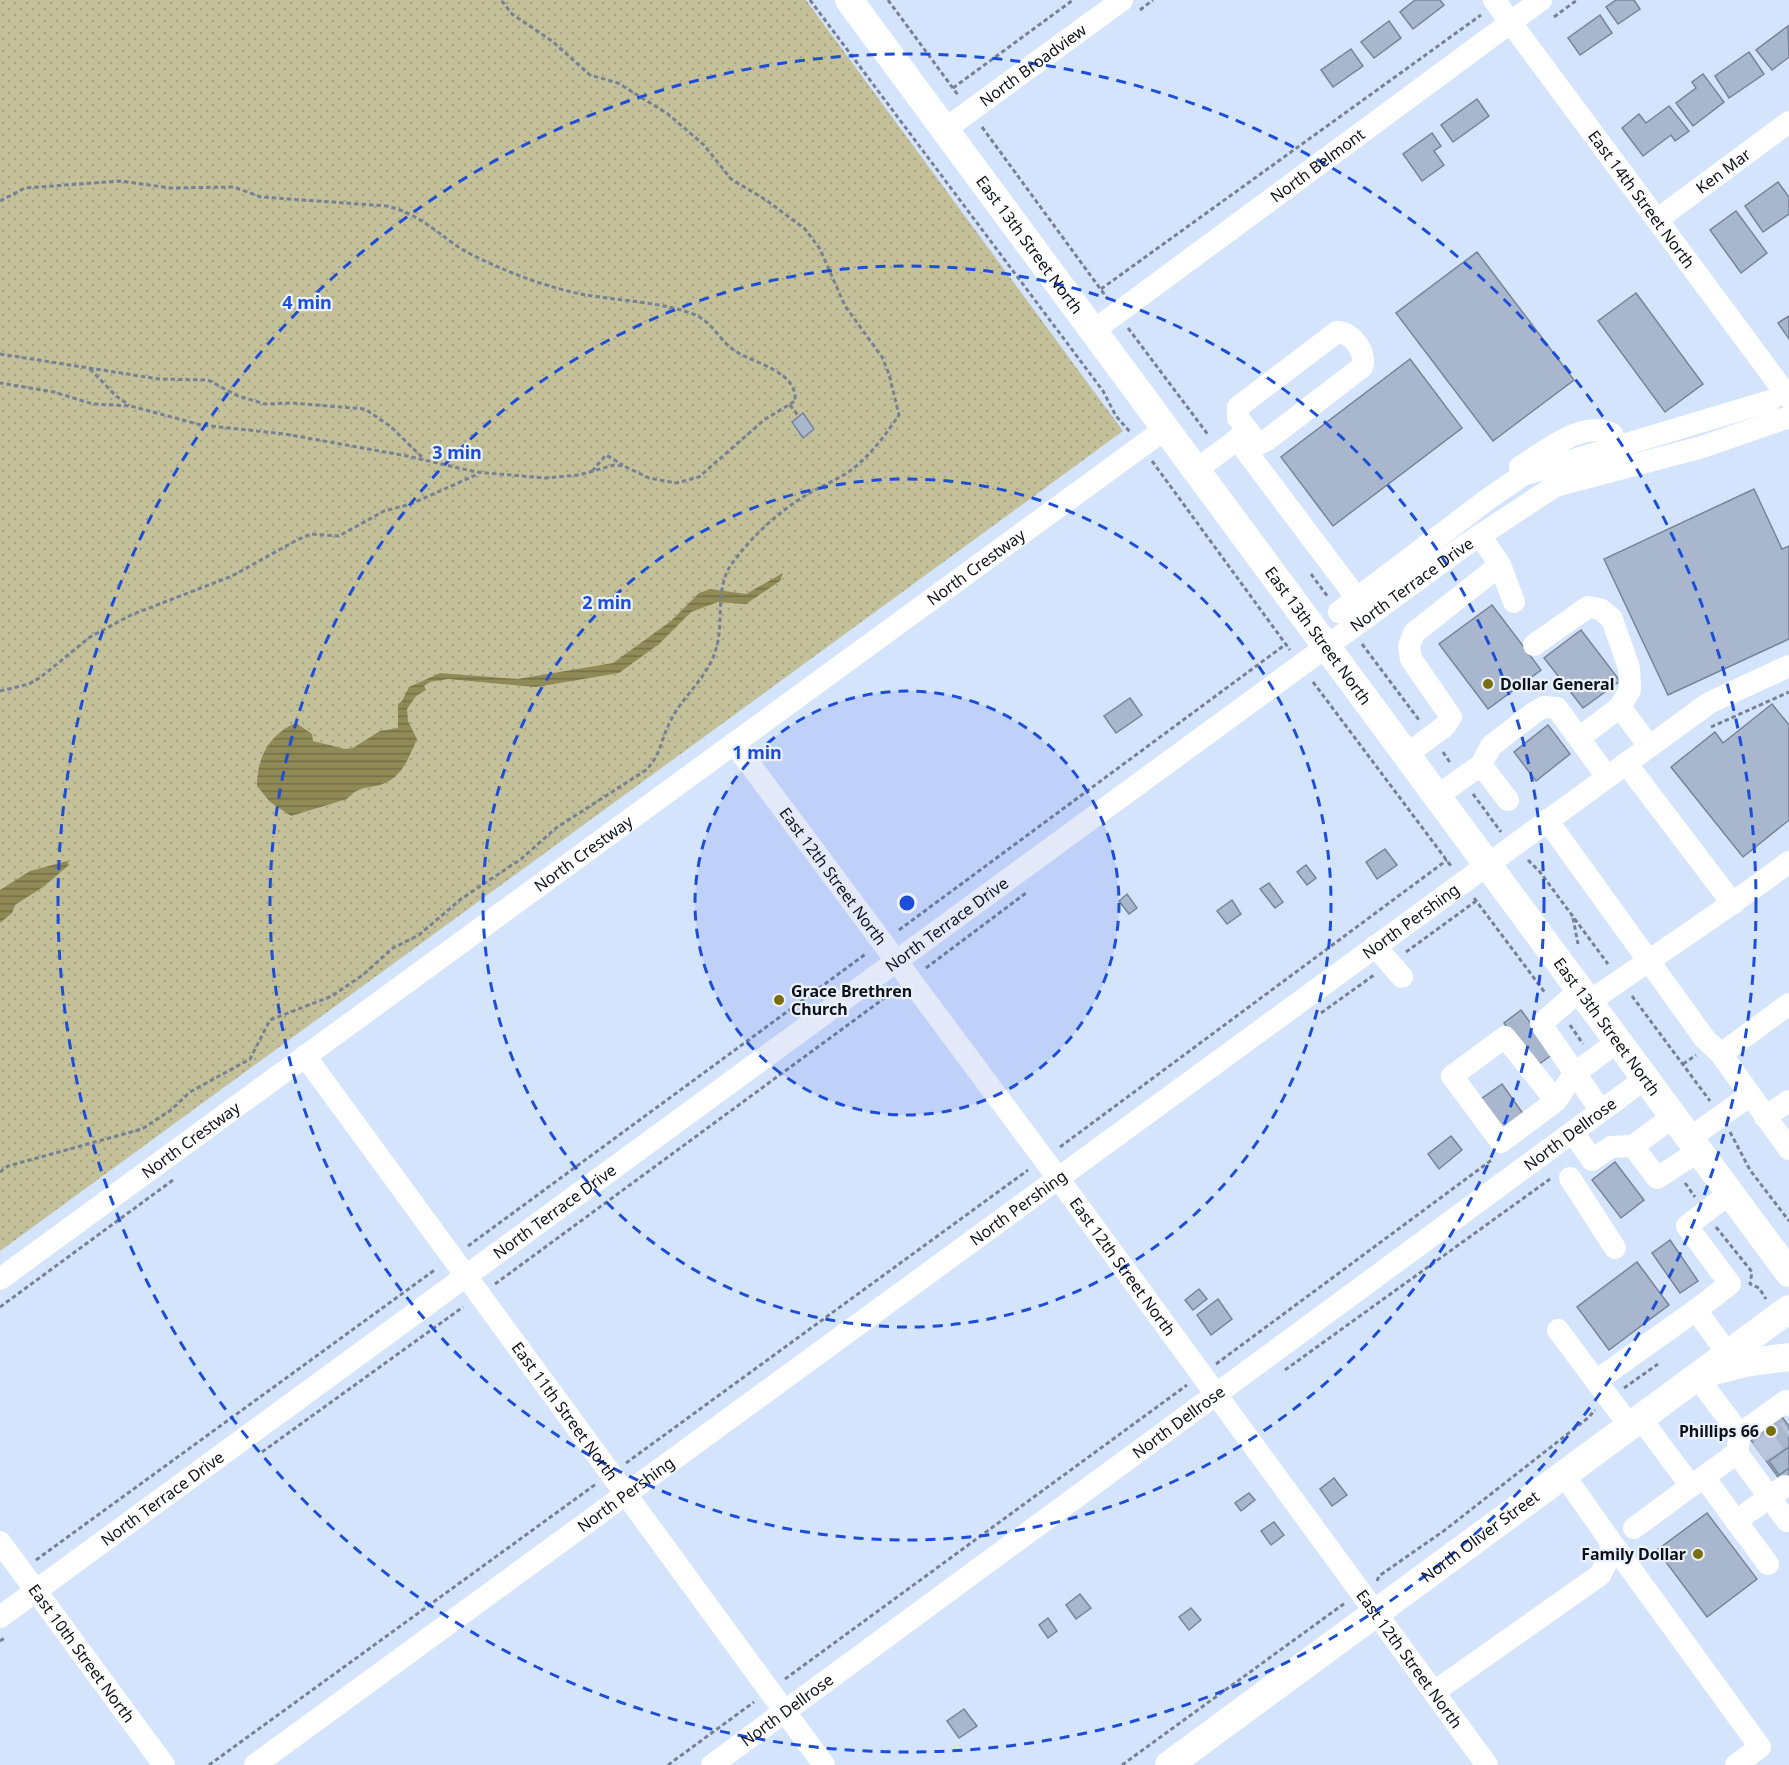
<svg xmlns="http://www.w3.org/2000/svg" width="1789" height="1765" viewBox="0 0 1789 1765" font-family="'Noto Sans',sans-serif">
<defs>
<pattern id="grass-dots" width="8" height="8" patternUnits="userSpaceOnUse" patternTransform="scale(1.5)"><rect width="8" height="8" fill="#c4c09a"/><path d="M2 2h.1M6 6h.1" fill="none" stroke="#a7a484" stroke-width="1.8" stroke-linecap="round"/></pattern>
<pattern id="water-rules" width="6" height="5" patternUnits="userSpaceOnUse" patternTransform="scale(1.5)"><rect width="6" height="5" fill="#908a57"/><path d="M0 2.5h6" fill="none" stroke="#746f47"/></pattern>
</defs>
<rect width="100%" height="100%" fill="#d5e4fd"/>
<path fill="url(#grass-dots)" d="M0,0H806L1123,431L0,1251Z"/>
<g fill="url(#water-rules)">
<path d="M783,573L780,581L746,604L718,602L691,612L659,644L619,673L536,687L448,679L430,682L424,686L426,690L416,696L407,709L408,721L417,739C408,759 401,781 376,786C364,788 355,789 347,799L291,816L270,802L257,786C257,758 269,734 296,723L312,734L313,741L345,749L353,748L380,731L398,728V704L402,701L409,687L440,673L518,679L613,663L671,621L699,593L710,589L746,594Z"/>
<path d="M67,861L69,865L43,887L15,905L12,913L0,923V890L30,871Z"/>
</g>
<g fill="#a8b7ce" stroke="#77849a" stroke-width="1.5">
<path d="M1415,0H1440L1444,5L1413,29L1400,12Z"/>
<path d="M1616,0H1634L1640,9L1618,24L1606,7Z"/>
<path d="M1600,15L1612,33L1580,55L1568,38Z"/>
<path d="M1389,21L1401,38L1374,58L1361,42Z"/>
<path d="M1788,26L1789,57L1772,70L1756,50Z"/>
<path d="M1351,49L1363,66L1333,87L1321,70Z"/>
<path d="M1749,52L1764,74L1729,98L1715,76Z"/>
<path d="M1703,74L1724,102L1693,126L1676,103L1696,88L1692,82Z"/>
<path d="M1477,99L1489,116L1453,142L1441,125Z"/>
<path d="M1669,106L1689,131L1675,141L1671,135L1643,156L1622,128L1639,114L1646,123Z"/>
<path d="M1432,133L1441,146L1434,151L1444,165L1422,181L1403,154Z"/>
<path d="M1778,182L1789,197V214L1763,232L1745,206Z"/>
<path d="M1736,211L1767,253L1741,273L1710,230Z"/>
<path d="M1477,252L1574,380L1493,441L1396,313Z"/>
<path d="M1636,293L1703,384L1665,412L1598,321Z"/>
<path d="M1789,316V339L1778,323Z"/>
<path d="M1410,359L1462,428L1333,526L1281,457Z"/>
<path d="M803,413L814,429L803,438L792,422Z"/>
<path d="M1754,489L1782,549L1789,546V639L1668,695L1604,559Z"/>
<path d="M1492,605L1541,670L1488,709L1439,644Z"/>
<path d="M1581,630L1620,681L1583,708L1544,658Z"/>
<path d="M1130,698L1142,715L1116,733L1104,716Z"/>
<path d="M1772,704L1789,725V820L1743,857L1671,767L1715,732L1723,743Z"/>
<path d="M1548,725L1570,754L1536,781L1514,752Z"/>
<path d="M1385,849L1397,865L1377,879L1366,862Z"/>
<path d="M1306,865L1316,878L1307,885L1297,872Z"/>
<path d="M1269,883L1283,902L1275,908L1260,889Z"/>
<path d="M1127,894L1137,908L1129,914L1119,901Z"/>
<path d="M1232,900L1241,914L1227,924L1217,911Z"/>
<path d="M1521,1010L1553,1054L1535,1067L1504,1023Z"/>
<path d="M1502,1084L1524,1115L1503,1130L1481,1099Z"/>
<path d="M1451,1136L1462,1150L1439,1169L1428,1154Z"/>
<path d="M1615,1162L1644,1200L1621,1218L1592,1180Z"/>
<path d="M1670,1240L1698,1281L1680,1293L1652,1253Z"/>
<path d="M1637,1262L1669,1305L1609,1350L1577,1307Z"/>
<path d="M1199,1289L1207,1299L1193,1310L1185,1300Z"/>
<path d="M1218,1299L1232,1319L1211,1335L1197,1315Z"/>
<path d="M1779,1413L1789,1426V1492L1748,1436Z"/>
<path d="M1789,1447V1468L1779,1475L1769,1461Z"/>
<path d="M1334,1478L1347,1495L1332,1506L1320,1489Z"/>
<path d="M1249,1493L1255,1500L1241,1511L1235,1503Z"/>
<path d="M1707,1513L1757,1579L1707,1617L1657,1550Z"/>
<path d="M1274,1522L1284,1535L1271,1545L1261,1531Z"/>
<path d="M1080,1594L1091,1608L1076,1619L1066,1605Z"/>
<path d="M1191,1608L1201,1620L1189,1630L1179,1617Z"/>
<path d="M1048,1618L1057,1631L1048,1638L1039,1625Z"/>
<path d="M964,1709L977,1726L959,1738L947,1721Z"/>
</g>
<g fill="none" stroke-linecap="round" stroke-linejoin="round">
<path stroke="#b7c4db" stroke-width="22" stroke-dasharray="22 11" stroke-linecap="butt" d="M1759,1452L1789,1431"/>
<g stroke="#778193" stroke-width="3" stroke-dasharray="4.5 3" stroke-linecap="butt">
<path d="M810,0L1103,391L1116,416L1130,432"/>
<path d="M888,0L958,95"/>
<path d="M1140,10L1153,0"/>
<path d="M1554,17L1577,0"/>
<path d="M953,88L1073,0"/>
<path d="M982,127L1107,298"/>
<path d="M0,201L25,188L120,181L171,188L234,187L261,197L387,206C415,213 431,227 454,244C468,254 487,262 503,269C526,279 556,289 581,294C617,301 658,301 693,314C714,322 719,342 737,352C756,364 798,372 795,401L764,420L699,477L676,483L649,478L624,466L614,465L579,475L545,478L476,472L407,456L285,434L201,425L131,406L93,404L54,392L0,383"/>
<path d="M1101,289L1481,15"/>
<path d="M1128,328L1209,436"/>
<path d="M0,354L159,379L208,380L238,396L265,404L292,403L365,409L390,426L424,459"/>
<path d="M90,369L116,396L129,405"/>
<path d="M790,405L799,417"/>
<path d="M1152,461L1290,650"/>
<path d="M592,471L606,455L623,465"/>
<path d="M1311,574L1328,597"/>
<path d="M1362,644L1419,720"/>
<path d="M1313,682L1451,866"/>
<path d="M0,691L29,684L41,677L90,637L131,615L232,576L297,540L311,534L339,536L384,511L411,504L478,474"/>
<path d="M1711,727L1789,692"/>
<path d="M1443,752L1451,764"/>
<path d="M1473,794L1501,832"/>
<path d="M1528,860L1540,872L1608,964"/>
<path d="M1474,898L1546,994"/>
<path d="M1573,918L1578,944"/>
<path d="M899,930L1286,644"/>
<path d="M1406,952L1476,901"/>
<path d="M926,968L1026,893"/>
<path d="M1632,996L1710,1101"/>
<path d="M1321,1013L1374,975"/>
<path d="M1570,1025L1583,1044"/>
<path d="M1683,1064L1696,1055"/>
<path d="M1730,1132L1750,1170L1789,1221"/>
<path d="M1060,1147L1447,860"/>
<path d="M0,1172L8,1166L142,1129L171,1110L190,1092L250,1059L270,1020L332,996L364,974L393,948L419,935L461,899L521,859L556,828L646,770C661,755 661,739 670,722C682,696 708,678 716,649C724,623 715,588 731,565C750,538 779,511 808,494C823,485 842,478 855,467C873,452 886,434 899,415L889,374L882,357L845,306L820,249L805,229L766,200L731,179L704,145L668,114L618,83L590,75L552,41L512,14L501,0"/>
<path d="M1685,1183L1695,1197"/>
<path d="M1716,1227L1752,1272L1750,1284L1759,1288L1766,1299"/>
<path d="M468,1246L867,953"/>
<path d="M495,1284L894,991"/>
<path d="M0,1307L173,1180"/>
<path d="M1216,1364L1493,1159"/>
<path d="M1285,1370L1550,1179"/>
<path d="M1624,1388L1658,1364"/>
<path d="M262,1452L463,1307"/>
<path d="M626,1463L1028,1170"/>
<path d="M36,1560L436,1269"/>
<path d="M1377,1581L1379,1576L1445,1530L1588,1418L1595,1410"/>
<path d="M0,1641L6,1637"/>
<path d="M785,1679L1187,1385"/>
<path d="M209,1765L596,1484"/>
<path d="M668,1765L754,1702"/>
<path d="M1122,1765L1345,1603"/>
</g>
<g stroke="#fff" stroke-width="22">
<path id="s1" d="M1494,0L1789,398"/>
<path id="s2" d="M944,130L1122,0"/>
<path id="s3" d="M1658,219L1789,122"/>
<path id="s4" d="M1093,331L1541,0"/>
<path d="M1337,332C1352,332 1367,352 1362,367L1267,440L1259,444L1256,441L1238,418V407Z"/>
<path d="M1237,439L1365,609"/>
<path d="M1520,467C1545,452 1582,419 1612,434L1623,461"/>
<path d="M1196,470L1247,432"/>
<path d="M1500,565L1514,602"/>
<path d="M1339,612L1488,499L1523,475L1770,401"/>
<path d="M1534,645L1588,607L1600,609L1612,619L1629,668L1630,690L1620,707"/>
<path d="M1579,738L1620,707L1649,746"/>
<path id="s5" d="M734,743L1058,1178L1487,1765"/>
<path d="M1406,755L1445,726L1451,717L1411,659L1409,646L1414,633L1500,565L1480,535"/>
<path d="M1626,763L1733,904"/>
<path d="M1481,765L1491,746L1535,712L1544,707L1557,708L1607,777"/>
<path d="M1437,796L1481,765L1508,800"/>
<path d="M1547,820L1705,1039L1721,1054"/>
<path d="M1375,946L1402,977"/>
<path d="M1580,990L1541,1024L1601,1111"/>
<path d="M1589,1002C1656,955 1724,911 1789,862"/>
<path d="M1789,1004L1721,1054L1789,1149"/>
<path id="s6" d="M305,1056L824,1765"/>
<path d="M1556,1101L1501,1142L1452,1076L1505,1037L1556,1101L1574,1074L1618,1041"/>
<path d="M1674,1116L1633,1146L1657,1178L1699,1151"/>
<path d="M1765,1117L1789,1101"/>
<path d="M1573,1132L1592,1160L1611,1147L1633,1146"/>
<path d="M1690,1138L1749,1096"/>
<path d="M1570,1178L1615,1248"/>
<path id="s7" d="M0,1279L1165,429"/>
<path d="M1558,1330L1596,1381"/>
<path d="M1728,1354L1696,1310L1730,1284L1687,1226L1730,1193"/>
<path d="M1697,1377L1740,1434"/>
<path d="M1789,1405L1786,1401L1740,1434L1737,1453L1787,1521L1789,1520"/>
<path d="M1641,1419L1691,1486L1737,1453"/>
<path d="M1630,1426L1596,1381L1696,1310"/>
<path d="M1704,1477L1736,1521L1785,1486"/>
<path d="M1736,1521L1768,1564"/>
<path d="M1634,1528L1691,1486"/>
<path d="M1609,1539L1760,1747L1736,1765"/>
<path id="s8" d="M0,1542L164,1765"/>
<path id="s9" d="M0,1617L1461,548L1555,486L1702,447L1789,417"/>
<path d="M1434,1692L1600,1575L1612,1551L1609,1539L1564,1475"/>
<path id="s10" d="M255,1765L1709,703L1789,666"/>
<path id="s11" d="M712,1765L1646,1078"/>
</g>
<g stroke="#fff" stroke-width="28">
<path id="s12" d="M849,0L1789,1273"/>
<path d="M1714,1371L1745,1363L1789,1357"/>
<path id="s13" d="M1169,1765L1789,1309"/>
</g>
</g>
<circle cx="907" cy="903" r="212" fill="#1d4ed8" fill-opacity=".12"/>
<g fill="none" stroke="#1d4ed8" stroke-width="3" stroke-dasharray="10 8">
<circle cx="907" cy="903" r="212"/>
<circle cx="907" cy="903" r="424"/>
<circle cx="907" cy="903" r="637"/>
<circle cx="907" cy="903" r="849"/>
</g>
<g fill="#7a6f0e" stroke="#ebf1fb" stroke-width="2">
<circle cx="1488" cy="684" r="6"/>
<circle cx="779" cy="1000" r="6"/>
<circle cx="1771" cy="1431" r="6"/>
<circle cx="1698" cy="1554" r="6"/>
</g>
<g text-anchor="middle" stroke-width="4.5" stroke-linejoin="round" paint-order="stroke">
<g font-size="16" fill="#0d121a" stroke="#ebf1fb">
<text dy="6" stroke="none"><textPath href="#s2" startOffset="110">North Broadview</textPath></text>
<text dy="6" stroke="none"><textPath href="#s4" startOffset="279">North Belmont</textPath></text>
<text dy="6" stroke="none"><textPath href="#s3" startOffset="81">Ken Mar</textPath></text>
<text dy="6" stroke="none"><textPath href="#s1" startOffset="248">East 14th Street North</textPath></text>
<text dy="6" stroke="none"><textPath href="#s12" startOffset="304">East 13th Street North</textPath></text>
<text dy="6" stroke="none"><textPath href="#s7" startOffset="1208">North Crestway</textPath></text>
<text dy="6" stroke="none"><textPath href="#s9" startOffset="1749">North Terrace Drive</textPath></text>
<text dy="6" stroke="none"><textPath href="#s12" startOffset="790">East 13th Street North</textPath></text>
<text dy="6" stroke="none"><textPath href="#s7" startOffset="722">North Crestway</textPath></text>
<text dy="6" stroke="none"><textPath href="#s5" startOffset="166">East 12th Street North</textPath></text>
<text dy="6" stroke="none"><textPath href="#s10" startOffset="1431">North Pershing</textPath></text>
<text dy="6" stroke="none"><textPath href="#s9" startOffset="1173">North Terrace Drive</textPath></text>
<text dy="6" stroke="none"><textPath href="#s12" startOffset="1276">East 13th Street North</textPath></text>
<text dy="6" stroke="none"><textPath href="#s11" startOffset="1065">North Dellrose</textPath></text>
<text dy="6" stroke="none"><textPath href="#s7" startOffset="236">North Crestway</textPath></text>
<text dy="6" stroke="none"><textPath href="#s10" startOffset="945">North Pershing</textPath></text>
<text dy="6" stroke="none"><textPath href="#s9" startOffset="687">North Terrace Drive</textPath></text>
<text dy="6" stroke="none"><textPath href="#s5" startOffset="652">East 12th Street North</textPath></text>
<text dy="6" stroke="none"><textPath href="#s6" startOffset="440">East 11th Street North</textPath></text>
<text dy="6" stroke="none"><textPath href="#s11" startOffset="579">North Dellrose</textPath></text>
<text dy="6" stroke="none"><textPath href="#s10" startOffset="459">North Pershing</textPath></text>
<text dy="6" stroke="none"><textPath href="#s9" startOffset="201">North Terrace Drive</textPath></text>
<text dy="6" stroke="none"><textPath href="#s13" startOffset="386">North Oliver Street</textPath></text>
<text dy="6" stroke="none"><textPath href="#s8" startOffset="138">East 10th Street North</textPath></text>
<text dy="6" stroke="none"><textPath href="#s5" startOffset="1138">East 12th Street North</textPath></text>
<text dy="6" stroke="none"><textPath href="#s11" startOffset="93">North Dellrose</textPath></text>
</g>
<g font-size="16" font-weight="bold" fill="#0d121a" stroke="#ebf1fb" text-anchor="start">
<text x="1500" y="690">Dollar General</text>
<text x="791" y="997">Grace Brethren<tspan x="791" dy="18">Church</tspan></text>
<text x="1759" y="1437" text-anchor="end">Phillips 66</text>
<text x="1686" y="1560" text-anchor="end">Family Dollar</text>
</g>
</g>
<circle cx="907" cy="903" r="9" fill="#1d4ed8" stroke="#ebf1fb" stroke-width="3"/>
<g font-size="18" text-anchor="middle" font-weight="bold" fill="#1d4ed8" stroke="#ebf1fb" stroke-width="4.5" stroke-linejoin="round" paint-order="stroke">
<text x="307" y="309">4 min</text>
<text x="457" y="459">3 min</text>
<text x="607" y="609">2 min</text>
<text x="757" y="759">1 min</text>
</g>
</svg>
